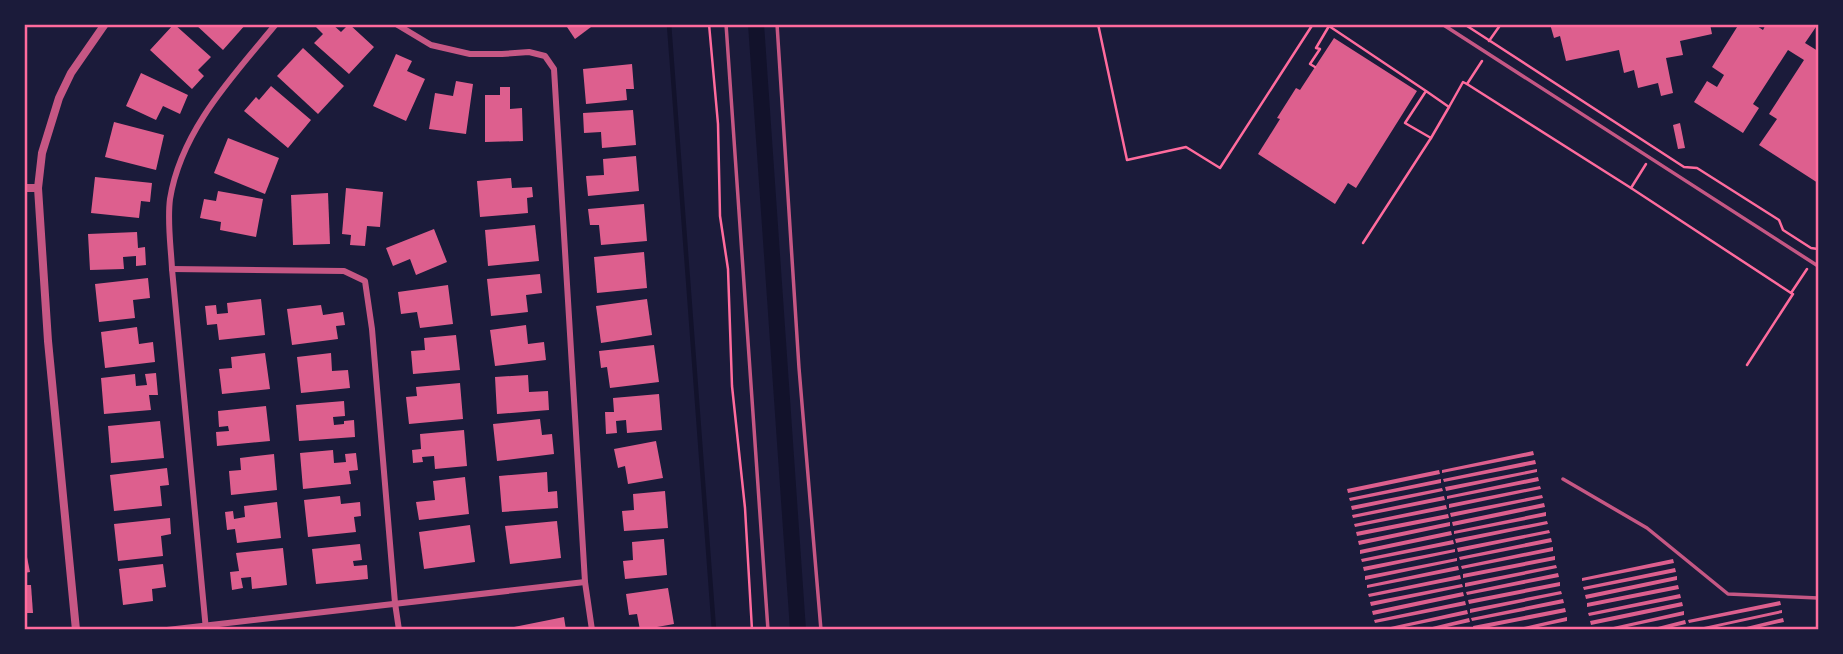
<svg xmlns="http://www.w3.org/2000/svg" width="1843" height="654" viewBox="0 0 1843 654" font-family="Quicksand,sans-serif">
<rect width="100%" height="100%" fill="#1b1b3a"/>
<g fill="none" stroke-linecap="round" stroke-linejoin="round">
<path stroke="#12122b" stroke-width="4.5" d="M669,24L714,630"/>
<path stroke="#12122b" stroke-width="16" d="M756,24L798,630"/>
</g>
<g fill="#dd5f8e">
<path d="M174,24L211,57L198,70L204,76L192,89L150,50Z"/>
<path d="M195,24H246L223,50Z"/>
<path d="M318,24H332L341,32L349,24L374,47L349,74L314,43L323,34L316,27Z"/>
<path d="M565,24H595L575,39Z"/>
<path d="M1550,24H1710L1712,34L1680,41L1683,55L1666,58L1673,93L1661,96L1658,83L1638,88L1634,70L1624,73L1619,50L1566,61L1560,36L1554,38Z"/>
<path d="M1739,24H1754L1763,30L1766,24H1818L1805,43L1818,51V61L1816,64L1818,66V183L1759,145L1777,119L1769,114L1804,60L1788,50L1753,104L1759,108L1743,133L1694,102L1707,81L1717,87L1724,75L1712,67Z"/>
<path d="M1334,38L1417,91L1356,188L1348,183L1335,204L1258,154L1280,119L1277,118L1296,88L1300,90Z"/>
<path d="M303,48L344,86L318,114L277,76Z"/>
<path d="M396,54L412,61L407,71L425,79L406,121L373,106Z"/>
<path d="M632,64L634,89H626L627,100L586,104L583,69Z"/>
<path d="M141,73L188,95L180,114L163,106L156,120L126,106Z"/>
<path d="M456,81L473,84L466,134L429,129L435,93L453,96Z"/>
<path d="M271,86L311,120L288,148L244,111L256,97L259,100Z"/>
<path d="M500,87H510V109L522,108L523,141L485,142V95H500Z"/>
<path d="M633,110L636,145L602,148L601,132L584,133L583,113Z"/>
<path d="M114,122L164,135L156,170L105,157Z"/>
<path d="M1680,123L1685,148L1678,149L1673,125Z"/>
<path d="M228,138L279,158L265,194L214,173Z"/>
<path d="M636,156L639,191L588,196L586,176L604,175L603,159Z"/>
<path d="M95,177L152,183L150,202L141,201L139,218L91,213Z"/>
<path d="M511,178L512,188L532,187L533,197L527,198L528,213L480,217L477,181Z"/>
<path d="M346,188L383,192L380,227L367,226L365,246L350,245L351,235L342,234Z"/>
<path d="M218,191L263,199L256,237L220,230L221,222L200,218L204,199L216,201Z"/>
<path d="M328,193L330,244L293,245L291,195Z"/>
<path d="M644,204L647,241L601,245L599,225H590L588,209Z"/>
<path d="M535,225L539,261L488,266L485,230Z"/>
<path d="M434,229L447,262L416,275L410,259L393,266L386,248Z"/>
<path d="M137,232L138,248L145,247L146,265L136,266V256L123,257L124,269L90,270L88,234Z"/>
<path d="M644,252L647,288L597,293L594,257Z"/>
<path d="M540,274L542,293L526,295L528,312L491,316L487,279Z"/>
<path d="M148,278L150,298L133,300L135,318L99,322L95,284Z"/>
<path d="M448,285L453,324L420,328L417,312L401,314L398,292Z"/>
<path d="M261,299L265,335L219,340L217,324L207,325L205,306L216,305L217,314L228,313L227,303Z"/>
<path d="M647,299L652,335L601,343L596,306Z"/>
<path d="M321,305L323,315L343,312L345,325L336,326L338,339L292,345L287,309Z"/>
<path d="M526,325L528,344L544,342L546,360L495,366L490,330Z"/>
<path d="M137,327L139,344L153,342L155,362L105,368L101,332Z"/>
<path d="M456,335L460,370L413,374L411,351L425,350L424,338Z"/>
<path d="M654,345L659,382L610,388L607,367L601,368L599,351Z"/>
<path d="M265,353L270,389L222,394L219,369L232,368L231,357Z"/>
<path d="M331,353L332,371L348,370L350,388L301,393L297,357Z"/>
<path d="M156,373L158,395H149L151,410L104,414L101,378L135,374L136,386L147,385L145,374Z"/>
<path d="M528,375L529,392L548,391L549,410L497,414L495,377Z"/>
<path d="M460,383L463,419L409,424L406,397L417,396L416,387Z"/>
<path d="M659,394L662,430L627,433L626,420L616,421L617,433L606,434L605,412H614L613,398Z"/>
<path d="M344,401L345,416L333,417L334,425L344,424V421L354,420L355,437L299,441L296,405Z"/>
<path d="M266,406L270,441L217,446L216,432L229,431L228,426L219,427L218,411Z"/>
<path d="M540,419L542,435L552,434L554,454L497,461L493,424Z"/>
<path d="M160,421L164,458L111,463L108,426Z"/>
<path d="M464,430L467,466L435,469L434,456L422,457L423,462L413,463L412,450L421,449L420,434Z"/>
<path d="M656,441L663,478L628,484L625,466L618,468L614,449Z"/>
<path d="M333,450L334,463L346,462L345,454L356,453L358,470L349,471L351,484L303,489L300,453Z"/>
<path d="M1533,451L1534,455L1442,473V470Z"/>
<path d="M274,454L277,490L231,495L229,471L241,470L240,458Z"/>
<path d="M1535,460L1536,464L1444,482L1443,479Z"/>
<path d="M167,468L169,485L160,486L162,506L114,511L110,475Z"/>
<path d="M1537,469V472L1446,491L1445,487Z"/>
<path d="M1439,470L1440,474L1348,493L1347,489Z"/>
<path d="M547,472L548,492L557,491L558,508L502,512L499,476Z"/>
<path d="M465,477L469,514L419,520L416,502L435,500L433,481Z"/>
<path d="M1538,477L1539,481L1447,499V496Z"/>
<path d="M1441,479V483L1350,501L1349,498Z"/>
<path d="M1540,486L1541,489L1449,508V504Z"/>
<path d="M1442,488L1443,491L1352,510L1351,506Z"/>
<path d="M665,491L668,528L624,531L622,511L634,510L633,494Z"/>
<path d="M1542,495L1543,498L1451,517L1450,513Z"/>
<path d="M340,496L341,504L360,502L361,516L354,517L356,532L308,537L304,500Z"/>
<path d="M1444,496L1445,500L1353,518L1352,515Z"/>
<path d="M277,502L281,538L237,543L235,529L227,530L225,512L233,511L234,519L245,517L244,506Z"/>
<path d="M1544,503L1545,507L1453,526L1452,522Z"/>
<path d="M1446,505L1447,509L1355,527L1354,524Z"/>
<path d="M1546,512V516L1454,534V531Z"/>
<path d="M1448,514L1449,518L1357,536L1356,532Z"/>
<path d="M170,518L171,534L161,536L163,556L118,561L114,524Z"/>
<path d="M557,521L561,558L510,564L505,526Z"/>
<path d="M1547,521L1548,524L1456,543L1455,539Z"/>
<path d="M1450,522V526L1359,545L1358,541Z"/>
<path d="M470,525L475,562L424,569L419,532Z"/>
<path d="M1549,530L1550,533L1458,552L1457,548Z"/>
<path d="M1451,531L1452,535L1360,554V550Z"/>
<path d="M1551,538L1552,542L1460,560L1459,557Z"/>
<path d="M664,539L667,575L625,579L623,561L633,560L632,542Z"/>
<path d="M1453,540L1454,544L1362,562L1361,559Z"/>
<path d="M360,544L362,560L353,561L354,566L367,565L368,579L316,584L312,549Z"/>
<path d="M1553,547V551L1462,569L1461,566Z"/>
<path d="M283,548L287,585L252,589L251,577L241,578L243,588L232,590L230,572L239,571L236,553Z"/>
<path d="M1455,549V552L1364,571L1363,567Z"/>
<path d="M24,552H26L30,572L24,573Z"/>
<path d="M1555,556V560L1463,578V574Z"/>
<path d="M1457,558V561L1365,580V576Z"/>
<path d="M1673,559L1674,563L1582,581V578Z"/>
<path d="M163,564L166,587L152,589L153,601L123,605L119,569Z"/>
<path d="M1556,565L1557,568L1465,587V583Z"/>
<path d="M1458,566L1459,570L1367,588V585Z"/>
<path d="M1675,568L1676,572L1584,590L1583,587Z"/>
<path d="M1558,573L1559,577L1467,595L1466,592Z"/>
<path d="M1460,575L1461,579L1369,597L1368,594Z"/>
<path d="M1677,576V580L1586,599L1585,595Z"/>
<path d="M1560,582V586L1469,604L1468,600Z"/>
<path d="M1462,584L1463,587L1371,606L1370,602Z"/>
<path d="M24,585H31L33,613H24Z"/>
<path d="M1678,585L1679,589L1587,607V603Z"/>
<path d="M668,588L674,624L640,630L637,614L629,615L626,594Z"/>
<path d="M1561,591L1562,594L1470,613V609Z"/>
<path d="M1463,592L1464,596L1373,615L1372,611Z"/>
<path d="M1680,594L1681,598L1589,616L1588,613Z"/>
<path d="M1563,599L1564,603L1472,621L1471,618Z"/>
<path d="M1465,601L1466,605L1375,623L1374,620Z"/>
<path d="M1780,601L1781,605L1689,623L1688,620Z"/>
<path d="M1682,602L1683,606L1591,625L1590,621Z"/>
<path d="M1565,608L1566,612L1474,630L1473,626Z"/>
<path d="M1467,610L1468,614L1390,630H1377Z"/>
<path d="M1782,610V613L1703,630H1690Z"/>
<path d="M1684,611V615L1613,630H1600Z"/>
<path d="M564,617L566,630H514V627Z"/>
<path d="M1567,617V621L1524,630H1511Z"/>
<path d="M1469,618L1470,622L1433,630H1420Z"/>
<path d="M1783,618L1784,622L1747,630H1734Z"/>
<path d="M1685,620L1686,624L1659,630H1646Z"/>
</g>
<g fill="none" stroke-linecap="round" stroke-linejoin="round">
<g stroke="#ff6b9d" stroke-width="2.5">
<path d="M709,24L718,124L720,216L728,269L732,386L745,508L752,630"/>
<path d="M1098,24L1127,160L1186,147L1220,168L1313,24"/>
<path d="M1464,24L1684,167L1697,168L1779,220L1783,230L1811,248L1818,249"/>
<path d="M1329,26L1426,91L1405,123L1431,138L1449,107L1426,91"/>
<path d="M1489,41L1501,24"/>
<path d="M1482,61L1467,84L1631,188L1791,293L1807,269"/>
<path d="M1315,67L1310,64L1320,49L1316,48L1329,26L1326,24"/>
<path d="M1449,107L1463,82L1467,84"/>
<path d="M1631,188L1646,164"/>
<path d="M1363,243L1431,138"/>
<path d="M1747,365L1793,294L1791,293"/>
</g>
<g stroke="#c65784" stroke-width="3.5">
<path d="M726,24L768,630"/>
<path d="M777,24L799,368L821,630"/>
<path d="M1442,24L1818,266"/>
<path d="M1563,479L1647,528L1728,594L1818,598"/>
</g>
<g stroke="#c65784" stroke-width="6">
<path d="M396,24L431,45L470,54H502L529,52L545,56L554,69L585,582L592,630"/>
<path d="M172,269L344,271L365,281L372,329L395,603L399,630"/>
<path d="M167,630L585,582"/>
<path d="M206,630L172,269C171,247 167,222 170,199C181,130 233,76 276,24"/>
</g>
<g stroke="#c65784" stroke-width="8">
<path d="M24,188H38"/>
<path d="M76,630L48,341L38,188L42,153L59,98L71,73L105,24"/>
</g>
</g>
<rect width="1843" height="654" fill="none" stroke="#1b1b3a" stroke-width="52"/>
<rect x="26" y="26" width="1791" height="602" fill="none" stroke="#ff6b9d" stroke-width="2.5"/>
</svg>
